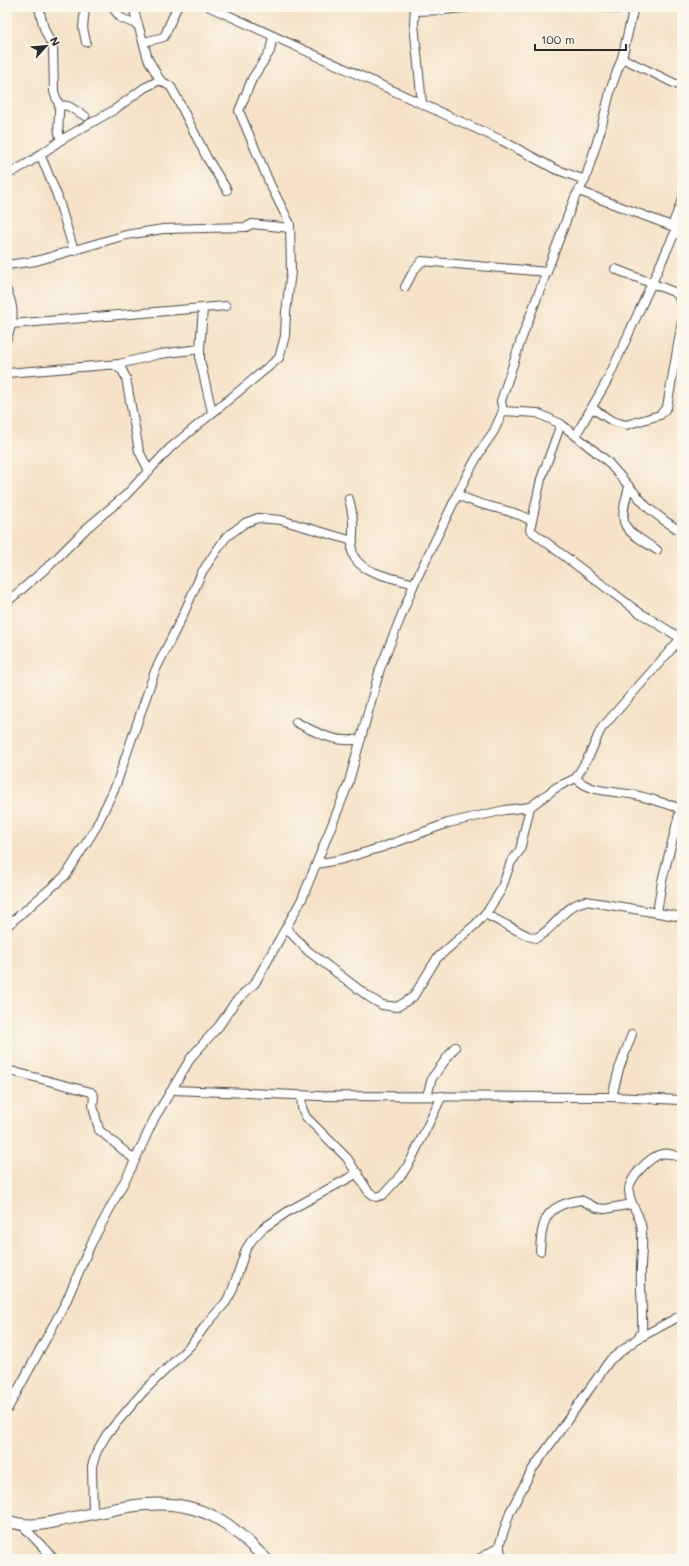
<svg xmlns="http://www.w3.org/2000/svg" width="689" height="1566" viewBox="0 0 689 1566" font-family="Mali,sans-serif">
<rect width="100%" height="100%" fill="#fbf7ec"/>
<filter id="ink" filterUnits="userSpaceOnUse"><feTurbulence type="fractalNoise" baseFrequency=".025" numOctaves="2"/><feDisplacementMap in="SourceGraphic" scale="8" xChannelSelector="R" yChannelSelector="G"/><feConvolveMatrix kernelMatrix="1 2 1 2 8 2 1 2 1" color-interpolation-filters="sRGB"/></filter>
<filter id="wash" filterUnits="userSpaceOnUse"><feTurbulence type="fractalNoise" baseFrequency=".012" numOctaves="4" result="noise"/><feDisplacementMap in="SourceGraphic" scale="16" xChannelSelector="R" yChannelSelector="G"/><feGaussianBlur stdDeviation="0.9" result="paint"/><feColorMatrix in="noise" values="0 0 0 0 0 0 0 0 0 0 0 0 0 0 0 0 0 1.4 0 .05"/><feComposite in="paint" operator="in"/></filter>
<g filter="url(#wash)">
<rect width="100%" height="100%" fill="#f5e2c8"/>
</g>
<g filter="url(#ink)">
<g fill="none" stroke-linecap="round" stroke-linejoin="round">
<defs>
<g id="minor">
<path d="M39,7C42,21 44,34 53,45L54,92L59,105L68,106L85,116"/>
<path d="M85,7L83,28L86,42"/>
<path d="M112,7L121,18L138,25"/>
<path d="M210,7L501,140L555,169L585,180"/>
<path d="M415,7L414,24L422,104"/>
<path d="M605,7L621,9L630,7"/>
<path d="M680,7L682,8"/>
<path d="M415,11L445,10L470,7"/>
<path d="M144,42L164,37L177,7"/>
<path d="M622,58L682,87"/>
<path d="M160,80L171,87L176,96L207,158L227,190"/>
<path d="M59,105C60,117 56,130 61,140"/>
<path d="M40,154L57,195L74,251"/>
<path d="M7,175L30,162L61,140L114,110L144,88L160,80L148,59L133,7"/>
<path d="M579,191L682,230"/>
<path d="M672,226L682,200"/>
<path d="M7,265L36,261L126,235L163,229L246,227L252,224L290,228"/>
<path d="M615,269L674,292L678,295L682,305"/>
<path d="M405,287L414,270L422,261L547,272"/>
<path d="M7,291C15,309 14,320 7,338"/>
<path d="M12,324L226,306"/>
<path d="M200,349L203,308"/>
<path d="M114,365L122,370L126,378L139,451L149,471"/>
<path d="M7,373L119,364L160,354L200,349V360L212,412"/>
<path d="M592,408L612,421L626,425L660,415L667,407L682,322"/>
<path d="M503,411L537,413L561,424L607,461L647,507L665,521L682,532"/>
<path d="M561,424L541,479L530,530L637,611L682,639"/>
<path d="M576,435L608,379L677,228"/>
<path d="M629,487C617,529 623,528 657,550"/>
<path d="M457,494C480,508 508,507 530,520"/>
<path d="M349,499C352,510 354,521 353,533C353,538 352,544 352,549C353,573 396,578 414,584"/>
<path d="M7,602L50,565L88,527L126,495L170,448L279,358L285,336L286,312L291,272L290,224L270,184L239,111L252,79L270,51L273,36"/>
<path d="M296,722C316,733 337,744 361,739"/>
<path d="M576,778C589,793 616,791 635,795C649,798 663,803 676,807L680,811L662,881L657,913"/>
<path d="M317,864L343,859L383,847L448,823L505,810L530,807"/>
<path d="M485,914L528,936L536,938C556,929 563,905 586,901L682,917"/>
<path d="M7,926L66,875L95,829L116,785L155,671L183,615L202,572L226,537L245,523L258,518L281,520L353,541"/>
<path d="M286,928L308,951L369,997L382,1005L397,1007L413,997L437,958L476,924L489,909L501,890L511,862L520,850L530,807L557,787L576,778L590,754L601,729L682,637"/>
<path d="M7,1070L91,1092L94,1096L93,1106L99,1130L135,1160"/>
<path d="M173,1090L319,1096L612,1097L682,1100"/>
<path d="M301,1095L302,1108L306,1117L347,1158L368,1191L376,1197L383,1195L403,1173L411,1160L442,1096"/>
<path d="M427,1096L432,1078L455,1047"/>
<path d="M612,1097L619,1069L632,1034"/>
<path d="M540,1251C542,1220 545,1205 581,1200L597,1208L605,1209L632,1204"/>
<path d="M639,1338L682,1315"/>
<path d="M7,1410L65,1304L91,1244L131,1169L154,1119L192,1056L219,1026L235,1002L255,983L302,899L348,785L380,669L414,584L467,475L481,450L494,431L503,411L501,401L521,340L575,197L585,180L601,129L611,88L622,58L634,7"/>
<path d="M93,1514L92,1466L97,1451L107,1434L143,1392L192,1344L205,1326L226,1302L232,1291L246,1249L252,1240L262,1229L290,1210L358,1173"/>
<path d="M23,1526L54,1559"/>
<path d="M479,1559L499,1547"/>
<path d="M506,1559L500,1552V1543L510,1512L532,1470L610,1360L638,1338L642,1332C643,1311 640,1289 641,1268C641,1254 644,1240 641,1225C639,1213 629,1203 629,1191C628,1179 650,1156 662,1154C669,1152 675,1156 682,1158"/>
</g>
<path id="major" d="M7,1521C33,1529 47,1523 72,1518C126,1507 175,1491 225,1523C240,1533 253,1547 266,1559"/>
</defs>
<use href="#minor" stroke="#494643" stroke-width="10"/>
<use href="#major" stroke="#494643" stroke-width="13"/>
<use href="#minor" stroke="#fff" stroke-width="8"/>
<use href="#major" stroke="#fff" stroke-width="11"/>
</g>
</g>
<rect width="689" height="1566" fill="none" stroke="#fbf7ec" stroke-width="24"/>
<g transform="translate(46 46) rotate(63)" stroke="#fbf7ec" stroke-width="3" paint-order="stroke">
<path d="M0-3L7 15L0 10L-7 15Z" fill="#2b2b2b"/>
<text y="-6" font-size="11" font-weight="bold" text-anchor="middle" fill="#2b2b2b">N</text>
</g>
<path d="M535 44v6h91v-6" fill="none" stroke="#2b2b2b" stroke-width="2"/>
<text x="541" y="44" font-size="12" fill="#2b2b2b" stroke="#fbf7ec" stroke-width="3" paint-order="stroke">100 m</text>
</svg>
